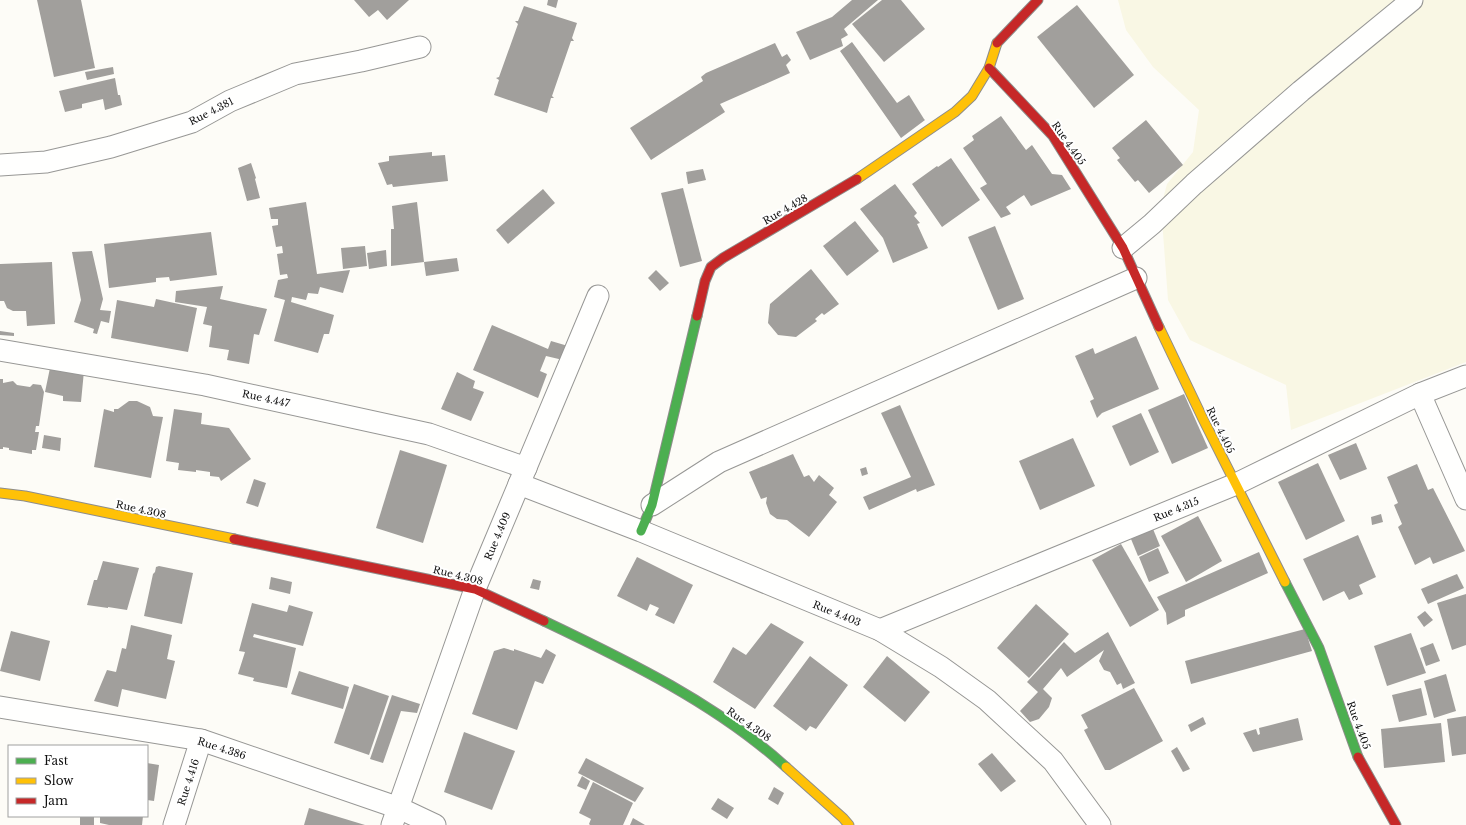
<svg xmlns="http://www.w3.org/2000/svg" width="1466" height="825" viewBox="0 0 1466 825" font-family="'Libre Baskerville',serif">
<rect width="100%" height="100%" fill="#fdfcf7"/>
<path fill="#f9f7e4" d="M1118,0H1466V362L1291,430L1286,385L1190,340L1168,300L1161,206L1167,184L1193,152L1199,110L1153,67L1126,30Z"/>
<g fill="#a19f9c">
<path d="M37,0H81L95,68L54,77Z"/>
<path d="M354,0H409L387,20L378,10L369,17Z"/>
<path d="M548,0H558L556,8L547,5Z"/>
<path d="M852,0H878L844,29L848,35L841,39L843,46L810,60L796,32L832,17Z"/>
<path d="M882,0H901L925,29L884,62L852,24Z"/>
<path d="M1077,5L1134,75L1094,108L1037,37Z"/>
<path d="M524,6L577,23L572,38L574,41H571L552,96L554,98H551L547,113L494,95L499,80L496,78L499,77L518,24L515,21H518Z"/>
<path d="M852,42L897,103L909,95L924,119L925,120L901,138L840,51Z"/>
<path d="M775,43L782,57L787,54L791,60L786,65L790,73L720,104L725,112L651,160L630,128L703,81L701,77L706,73Z"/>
<path d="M113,67L114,74L87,80L85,72Z"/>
<path d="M115,78L118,95H120L122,105L105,110L103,99L82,104V108L65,112L59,91Z"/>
<path d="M1001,116L1026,150L1032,145L1052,174L1062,175L1071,189L1031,206L1024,195L1006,207L1011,214L1001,218L980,188L987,184L963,148L974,140L972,136Z"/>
<path d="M1146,120L1183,165L1149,193L1138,180L1135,182L1117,160L1120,158L1112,148Z"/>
<path d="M432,152V156L445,155L448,181L393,187L392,184L387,185L378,163L389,161V156Z"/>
<path d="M951,158L980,200L942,227L912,184L937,166L938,167Z"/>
<path d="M251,163L256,178L255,179L260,198L247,201L238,168Z"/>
<path d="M703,169L706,180L688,184L686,172Z"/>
<path d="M895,184L917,213L914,216L920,223L917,224L928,248L893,263L883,238L860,209Z"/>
<path d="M683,188L702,261L680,267L661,193Z"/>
<path d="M543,189L555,203L508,244L496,230Z"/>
<path d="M306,202L317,274L350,270L343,293L320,287L318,294L308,293L306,300L292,297L291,302L334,315L329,334H324L318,353L274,341L285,300L274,297L278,280L288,278L287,274L280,275L277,254L283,253L282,246L276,247L272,226L278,225V219H271L269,208Z"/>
<path d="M417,202L424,262L391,266V229H394L392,206Z"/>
<path d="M855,221L879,251L847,276L823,246Z"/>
<path d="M995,226L1024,299L998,310L968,237Z"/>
<path d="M211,232L217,275L170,281L169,277L156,278V282L109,288L104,244Z"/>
<path d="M365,246L367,266L343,269L341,248Z"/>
<path d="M386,250L387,266L369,269L367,253Z"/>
<path d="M92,251L103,299L100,310L111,311L109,323L101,321L97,334L93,333L94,329L74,322L81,300L72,252Z"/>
<path d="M457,258L459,271L426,276L424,262Z"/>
<path d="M52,262L55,324L27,326L26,311H13L7,308L4,301H0V264Z"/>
<path d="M811,269L839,304L824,315L822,313L815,319L817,321L796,337L778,335L768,323L770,304Z"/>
<path d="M656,270L669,283L660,291L648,278Z"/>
<path d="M223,286L220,299L267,309L259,335L254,334L249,364L227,360L229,350L209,347L212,326L203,324L207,307L175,302L176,291Z"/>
<path d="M156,299L197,308L188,352L111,338L117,300L154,307Z"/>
<path d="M492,325L548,349L551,341L568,346L563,360L546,356L540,371L547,374L538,398L473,370Z"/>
<path d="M0,331L14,333V336L0,335Z"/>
<path d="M1136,336L1159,389L1102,413L1097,418L1090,401L1094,399L1075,356L1093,348L1095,354Z"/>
<path d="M50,368L84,371L81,402L63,401V396L45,392Z"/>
<path d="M457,372L475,381L473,388L484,392L471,421L441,409Z"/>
<path d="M0,379H3V383L13,381L17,385L30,387L33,384L41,385L44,392L39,426H36L35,432H39L36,450H32V454L9,450V448L3,447V449H0Z"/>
<path d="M1184,394L1208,448L1172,464L1148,410Z"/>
<path d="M129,401H137L150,407L153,416L163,417L151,478L94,467L104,409L114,412V409H118Z"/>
<path d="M900,405L935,485L917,492L916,489L869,510L863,497L911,477L881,413Z"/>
<path d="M174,409L202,413L201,424L229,428L251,459L221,481L219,477L210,476V472L196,470V472L178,470L179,463L166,461Z"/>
<path d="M1141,413L1159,452L1130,466L1112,426Z"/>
<path d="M44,435L61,438L60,451L42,448Z"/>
<path d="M1073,438L1095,486L1040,510L1019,461Z"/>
<path d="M1356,443L1367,469L1340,480L1328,455Z"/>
<path d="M400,450L447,465L423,543L376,528Z"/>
<path d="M793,454L804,477L809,475L814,482L819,475L834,488L829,495L837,502L809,537L787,520L777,519L770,514L766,503L767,497L761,499L749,472Z"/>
<path d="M1318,463L1345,521L1306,540L1278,482Z"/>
<path d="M1417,464L1428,490L1433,488L1465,551L1433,564L1430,557L1415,565L1398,527L1402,524L1394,505L1398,503L1387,477Z"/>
<path d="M866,467L868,474L862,476L860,469Z"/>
<path d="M254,479L266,483L258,507L246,503Z"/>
<path d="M1381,514L1383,522L1372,525L1371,517Z"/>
<path d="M1198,516L1222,561L1186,582L1161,536Z"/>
<path d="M1153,529L1160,546L1138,556L1131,539Z"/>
<path d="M1358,535L1376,577L1359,585L1363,594L1349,600L1344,591L1323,601L1303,559Z"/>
<path d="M1121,544L1159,610L1130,627L1092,560Z"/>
<path d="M1158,548L1169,573L1149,582L1139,557Z"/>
<path d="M1259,552L1268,573L1185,610V616L1167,625L1166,613L1157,597Z"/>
<path d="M637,557L693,585L674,624L655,615L659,608L650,604L647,611L617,596Z"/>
<path d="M103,561L139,568L127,610L108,607V608L87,605L94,580H97Z"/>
<path d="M159,566L193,573L182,624L144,616L153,574L155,572L156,567Z"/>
<path d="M1457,574L1464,588L1428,604L1421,589Z"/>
<path d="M271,577L292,582L290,594L269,589Z"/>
<path d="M533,579L541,581L539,590L530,588Z"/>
<path d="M1466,594V645L1452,650L1437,603Z"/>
<path d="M252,603L287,612L289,605L313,612L303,646L254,634L253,637L296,648L287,688L253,681L254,678L238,674L245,652L239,651Z"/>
<path d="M1036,604L1069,634L1029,678L997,648Z"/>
<path d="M1425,611L1433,620L1424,627L1417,617Z"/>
<path d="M771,623L804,642L755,709L713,682L733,647L746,655Z"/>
<path d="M131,625L172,635L167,659L175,661L166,699L122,689L118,707L94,701L107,670L116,672L122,648L126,649Z"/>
<path d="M1305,629L1312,651L1191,684L1185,661Z"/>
<path d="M11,631L50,641L40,681L0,671Z"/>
<path d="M1108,632L1135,683L1123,689L1121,683L1117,685L1110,672L1104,670L1099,661L1104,650L1067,677L1061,668L1043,689L1052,698L1049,707L1039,719L1030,722L1020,711L1038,692L1027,682L1064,642L1075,653Z"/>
<path d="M1411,633L1426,673L1387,686L1374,646Z"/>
<path d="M1433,643L1440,661L1426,666L1420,648Z"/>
<path d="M504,648L514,651V649L541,658L546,649L556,655L543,684L535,681L517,730L472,714L494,651Z"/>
<path d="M810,656L848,685L816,729L810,726L806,731L773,706Z"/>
<path d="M887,656L930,692L905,722L863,687Z"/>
<path d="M299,671L349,687L343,709L291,694Z"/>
<path d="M1446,674L1456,711L1434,718L1424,681Z"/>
<path d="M354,684L389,696L369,755L334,743Z"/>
<path d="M1134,688L1163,741L1110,770H1105L1084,730L1088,728L1081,715Z"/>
<path d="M1421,688L1427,715L1399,722L1392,695Z"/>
<path d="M392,695L420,704L417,713L401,711L383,763L370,759Z"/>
<path d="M1466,716V754L1452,756L1447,719Z"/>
<path d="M1203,717L1206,724L1191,732L1188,725Z"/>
<path d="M1298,718L1303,740L1253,752L1243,733L1256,729L1258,735L1260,734L1259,728Z"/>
<path d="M1441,723L1445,762L1384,768L1381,729Z"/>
<path d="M464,732L515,751L492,810L444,792Z"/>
<path d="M1177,747L1190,769L1183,772L1171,751Z"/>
<path d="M992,753L1016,781L1001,792L978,764Z"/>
<path d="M586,758L644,788L635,802L578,773Z"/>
<path d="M147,763L159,765L154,801L147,800Z"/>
<path d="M582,776L590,781L586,790L577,786Z"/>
<path d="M593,782L633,803L623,825H590L589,824L591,819L579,813Z"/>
<path d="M774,787L784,793L778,805L768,799Z"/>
<path d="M718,798L734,808L727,819L711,809Z"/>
<path d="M309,808L365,825H304Z"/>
<rect x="80" y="816" width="14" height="9"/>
<path d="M100,816H143L142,825H109L100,823Z"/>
<path d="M633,818L645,825H630Z"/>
</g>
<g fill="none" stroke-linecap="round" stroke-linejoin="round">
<defs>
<g id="street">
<path d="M0,165L46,162L111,147L192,122L230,101L295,74L361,61L420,47"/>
<path d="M1123,248L1152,224L1194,184L1301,91L1412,0"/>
<path d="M0,350L205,385L429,434L526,468"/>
<path d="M1420,394L1466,499"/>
<path d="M519,484L641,531L880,630L941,667L987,700L1053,761L1100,825"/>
<path d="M652,505L719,462L1136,278"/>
<path d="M880,630L1236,484L1420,394L1466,376"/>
<path d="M0,707L201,740L399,808L435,825"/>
<path d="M174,825L201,740"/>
<path d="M392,825L475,589L598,296"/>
</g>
<g id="fast">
<path d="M641,531L652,505L697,316"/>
<path d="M1285,582L1319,648L1358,757"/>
<path d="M544,621C628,661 717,704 786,767"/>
</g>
<g id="slow">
<path d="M857,179L955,112L972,96L989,68L997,43"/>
<path d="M1159,327L1203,419L1285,582"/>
<path d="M0,493L25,496L234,539"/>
<path d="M786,767L843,818L849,825"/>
</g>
<g id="jam">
<path d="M997,43L1038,0"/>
<path d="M989,68L1053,136L1123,248L1159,327"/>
<path d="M697,316L705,281L711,267L723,258L857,179"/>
<path d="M234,539L475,589L544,621"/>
<path d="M1358,757L1396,825"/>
</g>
</defs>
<use href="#street" stroke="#979795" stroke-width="23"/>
<use href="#fast" stroke="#8e8d8b" stroke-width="11"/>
<use href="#slow" stroke="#8e8d8b" stroke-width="11"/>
<use href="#jam" stroke="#8e8d8b" stroke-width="11"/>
<use href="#street" stroke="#fffffe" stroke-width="21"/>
<use href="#fast" stroke="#4caf50" stroke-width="9"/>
<use href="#slow" stroke="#ffc107" stroke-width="9"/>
<use href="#jam" stroke="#c62828" stroke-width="9"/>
</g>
<g text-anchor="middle" stroke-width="4" stroke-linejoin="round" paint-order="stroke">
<g font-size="10" fill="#111" stroke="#fff">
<text transform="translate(211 111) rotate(-27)" y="4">Rue 4.381</text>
<text transform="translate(1069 143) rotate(55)" y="4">Rue 4.405</text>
<text transform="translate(785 209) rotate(-30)" y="4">Rue 4.428</text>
<text transform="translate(266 398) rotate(12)" y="4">Rue 4.447</text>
<text transform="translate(1221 430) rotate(64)" y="4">Rue 4.405</text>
<text transform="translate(141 509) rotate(12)" y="4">Rue 4.308</text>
<text transform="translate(1176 509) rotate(-22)" y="4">Rue 4.315</text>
<text transform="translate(497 536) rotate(-67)" y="4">Rue 4.409</text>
<text transform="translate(458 575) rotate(14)" y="4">Rue 4.308</text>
<text transform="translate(837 613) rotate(22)" y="4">Rue 4.403</text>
<text transform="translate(749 724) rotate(35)" y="4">Rue 4.308</text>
<text transform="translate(1359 725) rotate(70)" y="4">Rue 4.405</text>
<text transform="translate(222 748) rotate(18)" y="4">Rue 4.386</text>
<text transform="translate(188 782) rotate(-72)" y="4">Rue 4.416</text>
</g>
</g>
<rect x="8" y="745" width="140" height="72" fill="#ffffff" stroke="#a0a0a0"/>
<rect x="16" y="758" width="20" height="6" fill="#4caf50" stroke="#a0a0a0"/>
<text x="44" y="765" font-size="12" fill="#111111">Fast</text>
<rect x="16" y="778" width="20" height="6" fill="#ffc107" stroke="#a0a0a0"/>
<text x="44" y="785" font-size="12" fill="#111111">Slow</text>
<rect x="16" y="798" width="20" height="6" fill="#c62828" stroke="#a0a0a0"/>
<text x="44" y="805" font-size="12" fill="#111111">Jam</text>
</svg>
